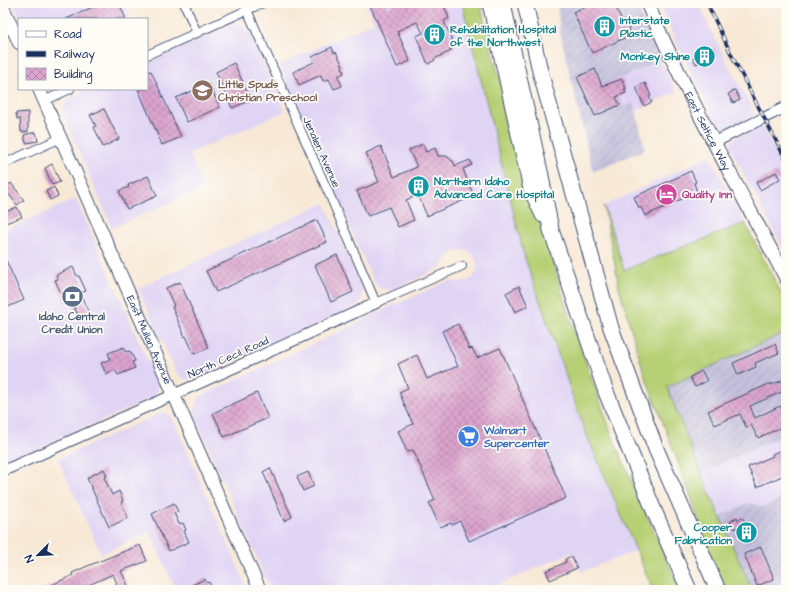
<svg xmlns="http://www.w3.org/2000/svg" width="789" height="593" viewBox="0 0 789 593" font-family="'Architects Daughter',sans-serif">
<defs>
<pattern id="industrial-furrows" width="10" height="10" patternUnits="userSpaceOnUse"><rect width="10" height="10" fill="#c4c0db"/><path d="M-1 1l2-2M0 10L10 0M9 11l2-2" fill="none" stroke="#a8a5be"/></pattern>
<pattern id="building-cross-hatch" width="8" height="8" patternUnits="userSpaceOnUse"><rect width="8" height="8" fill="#dca4ce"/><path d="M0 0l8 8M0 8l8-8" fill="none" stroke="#b286aa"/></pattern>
</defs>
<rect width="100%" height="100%" fill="#fdfcf7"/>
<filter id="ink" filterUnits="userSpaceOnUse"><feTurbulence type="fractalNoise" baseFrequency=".025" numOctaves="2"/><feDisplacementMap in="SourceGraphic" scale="8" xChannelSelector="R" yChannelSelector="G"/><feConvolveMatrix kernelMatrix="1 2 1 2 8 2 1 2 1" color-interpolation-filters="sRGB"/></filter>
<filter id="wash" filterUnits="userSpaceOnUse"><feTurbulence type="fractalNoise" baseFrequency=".012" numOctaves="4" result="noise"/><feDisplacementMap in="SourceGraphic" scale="16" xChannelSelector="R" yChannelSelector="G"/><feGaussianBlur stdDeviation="0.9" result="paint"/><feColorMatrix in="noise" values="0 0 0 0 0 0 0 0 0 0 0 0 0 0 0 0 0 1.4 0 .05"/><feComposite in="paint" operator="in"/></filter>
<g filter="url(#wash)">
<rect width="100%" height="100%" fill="#f8e9d7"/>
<g fill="#e0d4f4">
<path d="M13,3H124L131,19H20Z"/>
<path d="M366,3H462L524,255L583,426L636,551L581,572L572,552L487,590H271L196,419L194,412L197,400L201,396L352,326L380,311L448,281L465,282L473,278L477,270L476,261L472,253L464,250H458L448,256L442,267L392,290L381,289L376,285L372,278L279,65L374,22Z"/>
<path d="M659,3H699L707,23L732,72L756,115L729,128L724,129L718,125L677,44Z"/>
<path d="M235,24L244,26L251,34L285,111L189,154L204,188L112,228L64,116L63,108L65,103L71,97L89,89H147V63L229,25Z"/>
<path d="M660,60L676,92L636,111L632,103L624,107L612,82Z"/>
<path d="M762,126L786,172V254L730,148V143L734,139Z"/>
<path d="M709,156L745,223L624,270L604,206Z"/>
<path d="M76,199L158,384V389L155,397L150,399L16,459H12L8,458L3,451V231Z"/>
<path d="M325,203L363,290L361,300L359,304L356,307L197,378L187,380L177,374L138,288Z"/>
<path d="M163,412L167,413L173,419L248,590H176L150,532L101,554L58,459Z"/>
<path d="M786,434V497L762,507L750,502L720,517L701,473Z"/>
</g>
<g fill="url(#industrial-furrows)">
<path d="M557,3H635L660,60L612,82L624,107L632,103L636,111L645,149L593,172L560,32Z"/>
<path d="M786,332V434L701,473L666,387Z"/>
<path d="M786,497V590H752L720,517L750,502L762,507Z"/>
</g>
<g fill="#b7d075" stroke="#69806a">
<path d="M462,3H480L492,51L524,166L567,310L615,443L680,590H653L583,426L524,255Z"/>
<path d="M604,206L624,270L745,223L786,302V332L667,387L701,473L752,590H725L709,552L686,483L644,373L619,287Z"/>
</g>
<g id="blocks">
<g fill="url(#building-cross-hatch)">
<path d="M102,3H119L126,19H66Z"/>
<path d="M369,3H386L388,7L396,3H443L449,18L444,21L455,47L450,49L451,51L434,59L435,60L428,64L416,36L423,33L417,22L397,31L410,61L397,67Z"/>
<path d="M593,3H614L622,21L625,20L630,31L627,33L629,36L592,53L573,12Z"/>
<path d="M332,47L334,53L336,52L343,66L342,67L344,73L338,76L342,86L334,89L329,79L323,81L321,75L299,85L293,72L314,62L312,57Z"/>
<path d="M713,48L716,54L696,64L693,58Z"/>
<path d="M234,63L251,100L232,108L216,72Z"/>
<path d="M595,69L602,86L622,79L626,89H624L626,93L616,97L620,105L595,116L577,77Z"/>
<path d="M151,71L181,137L162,145L138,89H147V72Z"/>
<path d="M645,83L651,96L649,97L652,102L644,106L636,87Z"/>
<path d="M202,84L203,87L209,84L220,107L187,122L176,98L197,89V87Z"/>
<path d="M735,90L740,100L733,103L728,94Z"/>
<path d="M104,109L119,139L103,147L94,127L96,126L90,115Z"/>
<path d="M28,112V132H21L20,119H17L16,113Z"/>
<path d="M36,132L38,141L26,143L24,135Z"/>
<path d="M423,144L426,152L435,148L438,156H446L448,157L452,161H453L455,166L470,160L472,165L463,169L474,196L427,216L418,195L406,200L414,220L398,227L389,207L368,216L357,191L379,182L366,153L381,146L394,177L417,167L409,150Z"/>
<path d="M52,164L60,182L52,185L45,168Z"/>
<path d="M691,171L696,182L694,183L697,192L645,216L641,207L639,208L634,197Z"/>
<path d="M776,172L780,179L760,190L756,183Z"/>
<path d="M148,176L157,196L127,209L119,191L129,187L128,185Z"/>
<path d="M11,183L24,200L17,205L4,188Z"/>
<path d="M54,187L58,196L50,200L46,191Z"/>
<path d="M17,207L22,217L3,224V213Z"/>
<path d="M317,220L327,242L216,292L206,271Z"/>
<path d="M3,254L24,300L3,309Z"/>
<path d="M337,255L353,292L331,302L315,265Z"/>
<path d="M73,267L77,276H79L86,291L80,293L90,315L80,320L71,300L65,302L55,280L58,279L56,275Z"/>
<path d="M180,282L209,348L194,354L186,336L185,337L172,307L174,306L166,288Z"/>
<path d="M519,286L528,306L515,312L506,293Z"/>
<path d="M458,324L469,349L472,348L477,358L500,348L566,498L469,541L460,521L452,525L451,523L440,527L429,503L435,500L413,450L407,452L398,431L413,424L399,392L408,388L398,364L417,355L427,379L458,366L442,331Z"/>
<path d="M775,344L779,353L755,363L756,367L738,375L733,363Z"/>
<path d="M124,347L126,352L130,351L135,361L132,362L135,368L118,375L115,370L106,374L101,363L110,359L108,353Z"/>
<path d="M702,371L707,381L695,387L690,377Z"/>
<path d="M786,379V390L750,406L755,418L780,406L786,418V425L758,438L751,425L746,427L740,414L715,425L708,411L771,383V385Z"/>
<path d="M257,393L268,418L224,437L213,413Z"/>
<path d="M784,449L786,455V473L782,475V476L757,487L748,467L773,456L772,454Z"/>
<path d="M270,468L292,517L284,521L263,472Z"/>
<path d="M104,469L107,476L104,477L112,495L119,491L123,501L121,502L128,518L109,527L87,478Z"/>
<path d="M308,472L314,486L303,491L297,477Z"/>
<path d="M174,503L178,512L174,513L179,524L183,523L186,530L184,531L189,542L169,551L152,514Z"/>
<path d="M737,517L738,520L742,517L755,536L747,542L737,527L735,529L730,522Z"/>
<path d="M140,545L147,561L121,571L130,590H105L117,584L113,574L78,590H41L73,575L72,573L90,565Z"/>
<path d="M761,547L774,579L757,586L744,554Z"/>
<path d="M571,556L577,568L550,580L546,571L566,562L565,559Z"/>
<path d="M205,579L207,583L209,582L213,590H181Z"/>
</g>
</g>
</g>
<g filter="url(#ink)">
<use href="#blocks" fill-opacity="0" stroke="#3c4b70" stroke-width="1"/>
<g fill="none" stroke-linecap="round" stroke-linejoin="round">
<defs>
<g id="minor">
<path d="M184,3L197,33"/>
<path d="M247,10L330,196L376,303L462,266"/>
<path d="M3,32L12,28"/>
<path d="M147,55L263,3"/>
<path d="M44,101L70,89"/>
<path d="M3,164L61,138"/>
</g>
<g id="tertiary">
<path d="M715,142L786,107"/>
<path d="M3,471L249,361L376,303"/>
</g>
<g id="secondary">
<path d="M3,7L19,43"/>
<path id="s1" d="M39,89L260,590"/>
</g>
<g id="primary">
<path id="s2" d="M647,3C687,97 738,187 786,278"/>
</g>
<g id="motorway">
<path d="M490,3L531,189L543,215"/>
<path d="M503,3L510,37L541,176L551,230L606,392L655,513L689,590"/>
<path d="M525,3L540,71L611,328L656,449L718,590"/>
</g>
</defs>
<use href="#minor" stroke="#3c4b70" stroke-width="10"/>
<use href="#tertiary" stroke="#3c4b70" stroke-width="12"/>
<use href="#secondary" stroke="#3c4b70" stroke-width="14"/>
<use href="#primary" stroke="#3c4b70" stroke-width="15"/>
<use href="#motorway" stroke="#3c4b70" stroke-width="17"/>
<use href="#minor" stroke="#fff" stroke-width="8"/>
<use href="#tertiary" stroke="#fff" stroke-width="10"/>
<use href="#secondary" stroke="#fff" stroke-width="12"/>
<use href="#primary" stroke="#fff" stroke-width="13"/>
<use href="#motorway" stroke="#fff" stroke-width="15"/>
<defs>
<path id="rail" d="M707,3L733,58L786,160"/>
</defs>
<use href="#rail" stroke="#1b2f5e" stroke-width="3.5"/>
<use href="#rail" stroke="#fdfcf7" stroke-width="2" stroke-dasharray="6" stroke-linecap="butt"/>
</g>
</g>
<defs>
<symbol id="building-disc" viewBox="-11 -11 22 22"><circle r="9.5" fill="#0f9aa8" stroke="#fdfcf7"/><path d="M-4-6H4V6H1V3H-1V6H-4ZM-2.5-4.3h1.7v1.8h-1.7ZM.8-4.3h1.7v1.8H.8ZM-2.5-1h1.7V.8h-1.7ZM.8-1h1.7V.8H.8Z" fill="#fff"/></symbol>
<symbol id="school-disc" viewBox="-11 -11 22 22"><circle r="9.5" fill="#8d6e63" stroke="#fdfcf7"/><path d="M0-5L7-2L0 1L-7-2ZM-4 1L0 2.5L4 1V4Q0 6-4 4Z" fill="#fff"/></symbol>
<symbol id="hotel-disc" viewBox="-11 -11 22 22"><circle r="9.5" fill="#d1479c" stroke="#fdfcf7"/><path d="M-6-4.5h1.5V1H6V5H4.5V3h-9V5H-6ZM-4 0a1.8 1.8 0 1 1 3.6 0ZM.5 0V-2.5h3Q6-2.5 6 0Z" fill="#fff"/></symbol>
<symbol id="bank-disc" viewBox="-11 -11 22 22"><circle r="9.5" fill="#5c6f8a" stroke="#fdfcf7"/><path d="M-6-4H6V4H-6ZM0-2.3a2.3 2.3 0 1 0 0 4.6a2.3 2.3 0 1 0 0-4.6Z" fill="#fff"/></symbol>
<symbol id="supermarket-disc" viewBox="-11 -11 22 22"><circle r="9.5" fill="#3f7fe0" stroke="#fdfcf7"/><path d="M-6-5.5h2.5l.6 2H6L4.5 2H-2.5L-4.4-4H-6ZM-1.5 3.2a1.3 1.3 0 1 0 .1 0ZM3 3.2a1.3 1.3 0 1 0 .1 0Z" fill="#fff"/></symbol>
</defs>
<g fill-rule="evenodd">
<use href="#building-disc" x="592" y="14" width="25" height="25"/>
<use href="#building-disc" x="422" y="22" width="25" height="25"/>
<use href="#building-disc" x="692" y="44" width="25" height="25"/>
<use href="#school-disc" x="190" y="78" width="25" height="25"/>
<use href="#building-disc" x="406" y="174" width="25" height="25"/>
<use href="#hotel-disc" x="654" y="182" width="25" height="25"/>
<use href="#bank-disc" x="60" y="284" width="25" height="25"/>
<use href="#supermarket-disc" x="456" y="424" width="25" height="25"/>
<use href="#building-disc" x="734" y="520" width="25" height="25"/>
</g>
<g text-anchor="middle" stroke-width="3.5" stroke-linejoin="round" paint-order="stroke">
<g font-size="11" font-weight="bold" fill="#0d838f" stroke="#fdfcf7" text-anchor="start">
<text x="620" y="24">Interstate<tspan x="620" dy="13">Plastic</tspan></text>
<text x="450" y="33">Rehabilitation Hospital<tspan x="450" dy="13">of the Northwest</tspan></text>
<text x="690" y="60" text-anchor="end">Monkey Shine</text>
<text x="434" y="185">Northern Idaho<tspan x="434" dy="13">Advanced Care Hospital</tspan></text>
<text x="732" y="531" text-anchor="end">Cooper<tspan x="732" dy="13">Fabrication</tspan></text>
</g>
<g font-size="11" font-weight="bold" fill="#785e54" stroke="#fdfcf7" text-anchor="start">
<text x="218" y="88">Little Spuds<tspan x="218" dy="13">Christian Preschool</tspan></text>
</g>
<g font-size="11" fill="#1b2f5e" stroke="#fdfcf7">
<text dy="4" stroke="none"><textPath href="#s2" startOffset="142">East Seltice Way</textPath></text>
<text transform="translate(322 152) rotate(66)" y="4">Jenalen Avenue</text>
<text dy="4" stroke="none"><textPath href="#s1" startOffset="274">East Mullan Avenue</textPath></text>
<text transform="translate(228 357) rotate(-24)" y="4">North Cecil Road</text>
</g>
<g font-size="11" font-weight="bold" fill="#b23c85" stroke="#fdfcf7" text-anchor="start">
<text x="682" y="198">Quality Inn</text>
</g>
<g font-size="11" font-weight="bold" fill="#4e5e75" stroke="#fdfcf7">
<text x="72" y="320">Idaho Central<tspan x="72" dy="13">Credit Union</tspan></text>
</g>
<g font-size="11" font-weight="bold" fill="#366cbe" stroke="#fdfcf7" text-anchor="start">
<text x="484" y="434">Walmart<tspan x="484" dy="13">Supercenter</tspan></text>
</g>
</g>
<rect width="789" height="593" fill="none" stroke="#fdfcf7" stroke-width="16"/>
<rect x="18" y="18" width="130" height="72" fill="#fdfcf7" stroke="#a3aaba"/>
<rect x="26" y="31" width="20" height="6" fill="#ffffff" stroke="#a3aaba"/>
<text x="54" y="38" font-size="12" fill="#1b2f5e">Road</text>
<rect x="26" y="51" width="20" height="6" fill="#1b2f5e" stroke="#a3aaba"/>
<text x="54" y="58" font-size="12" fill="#1b2f5e">Railway</text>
<rect x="26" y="68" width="20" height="12" fill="url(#building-cross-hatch)" stroke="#a3aaba"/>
<text x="54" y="78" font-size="12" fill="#1b2f5e">Building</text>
<g transform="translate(38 555) rotate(246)" stroke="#fdfcf7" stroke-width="3" paint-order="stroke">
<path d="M0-3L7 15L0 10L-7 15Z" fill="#1b2f5e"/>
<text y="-6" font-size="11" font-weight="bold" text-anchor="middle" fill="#1b2f5e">N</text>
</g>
</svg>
